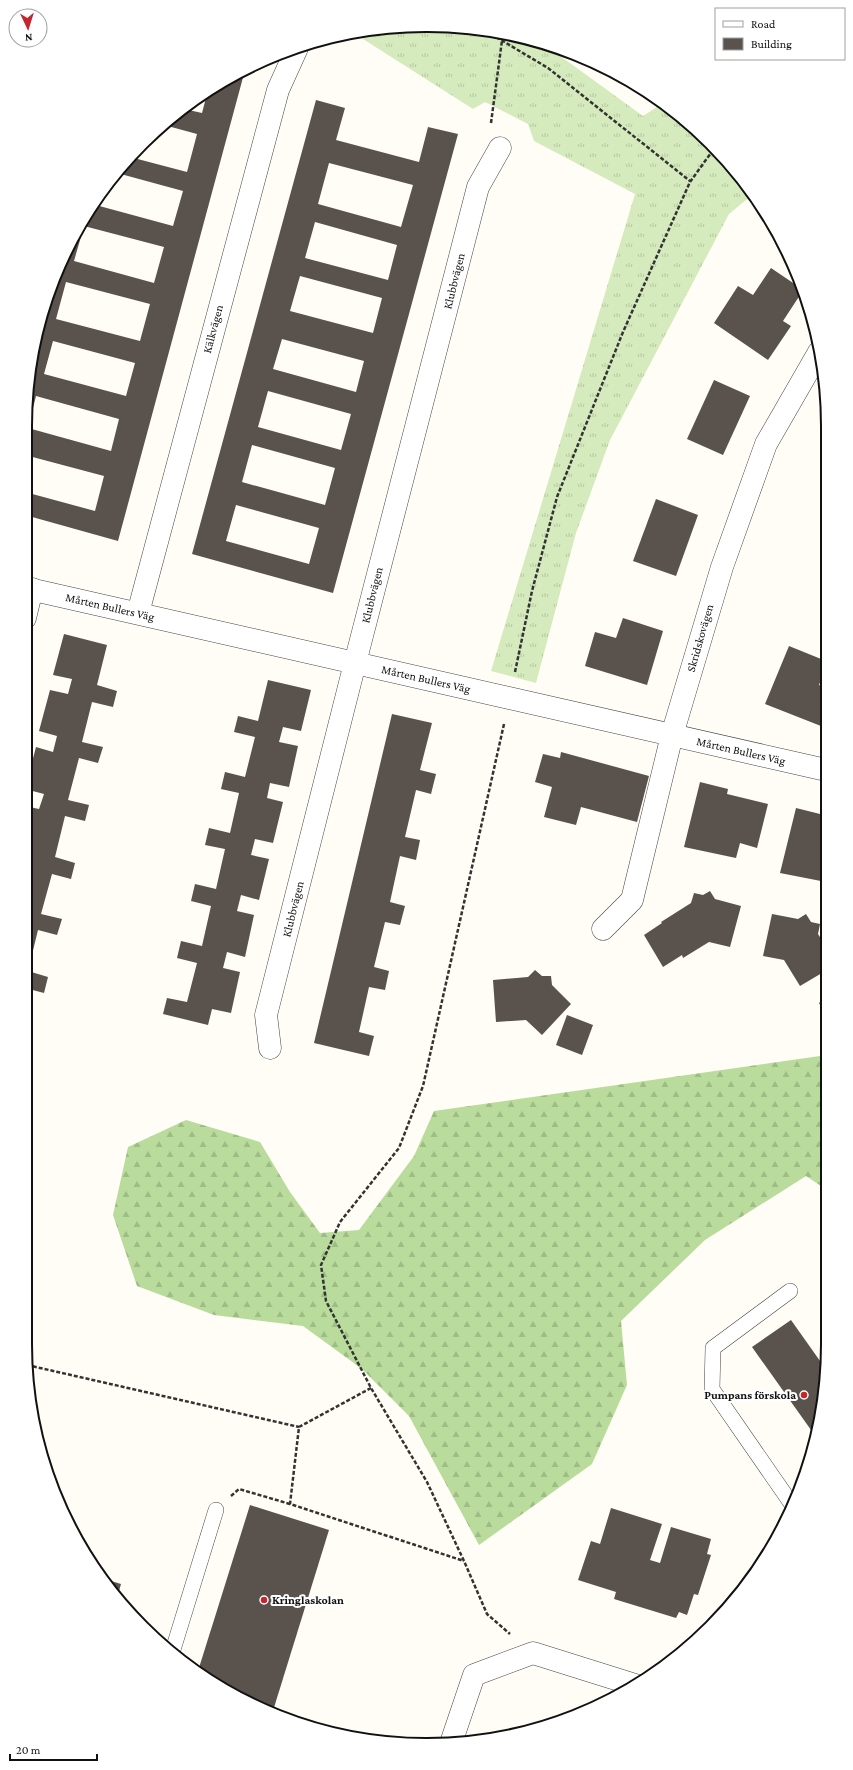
<svg xmlns="http://www.w3.org/2000/svg" width="853" height="1770" viewBox="0 0 853 1770" font-family="'Crimson Pro',serif">
<defs>
<pattern id="grass-tufts" width="24" height="20" patternUnits="userSpaceOnUse"><rect width="24" height="20" fill="#d5ebbd"/><path d="M3 7l-1-3M5 7V3M7 7l1-3M15 17l-1-3M17 17v-4M19 17l1-3" fill="none" stroke="#b6c8a1"/></pattern>
<pattern id="forest-firs" width="22" height="20" patternUnits="userSpaceOnUse"><rect width="22" height="20" fill="#b9dc9c"/><path d="M5 1l3.5 6h-7zM16 11l3.5 6h-7z" fill="#9ebc85"/></pattern>
</defs>
<rect width="100%" height="100%" fill="#fffdf5"/>
<path fill="url(#grass-tufts)" d="M427,25L505,33L545,45L643,116L663,103L671,108L745,182L752,195L729,214L610,440L576,533L536,683L491,671L635,194L534,141L528,124L485,102L473,109L352,32Z"/>
<path fill="url(#forest-firs)" d="M827,1055V1190L806,1176L705,1240L621,1321L627,1385L592,1464L479,1545L409,1416L362,1369L303,1326L214,1315L137,1286L113,1215L128,1147L186,1120L260,1142L290,1192L320,1233L359,1230L414,1156L434,1111Z"/>
<g fill="#5a524d" fill-rule="evenodd">
<path d="M245,70L118,541L25,515V492L95,511L104,476L25,455V426L33,348L56,273L92,204L173,226L183,191L117,173L130,157L187,172L197,134L164,125L184,109L202,113L208,90ZM84,226L164,247L154,283L74,261ZM66,282L150,304L140,341L56,319ZM53,341L135,363L126,396L44,374ZM36,396L119,419L111,451L28,428Z"/>
<path d="M316,100L345,108L336,140L419,162L428,127L458,134L333,593L192,554ZM329,163L413,185L401,227L318,204ZM315,222L397,245L388,280L305,258ZM300,276L382,298L373,333L290,311ZM282,339L364,361L356,392L273,369ZM268,391L351,414L341,450L258,427ZM252,445L335,468L325,505L242,482ZM236,505L319,528L309,564L226,541Z"/>
<path d="M771,268L802,289V292L783,321L791,326L768,360L714,323L738,286L753,295Z"/>
<path d="M714,380L750,396L723,455L687,439Z"/>
<path d="M656,499L698,515L676,576L633,561Z"/>
<path d="M825,581V596L821,594Z"/>
<path d="M623,618L663,631L647,685L585,666L595,632L616,638Z"/>
<path d="M64,634L107,645L97,685L117,691L113,707L92,702L82,742L103,747L98,763L79,758L68,800L89,805L85,821L65,816L55,857L75,863L71,879L52,874L41,914L62,919L57,935L38,930L28,971L48,977L44,993L25,988V866L30,851L25,850V806L39,809L44,794L25,789L36,747L53,752L57,736L39,731L50,690L68,694L72,679L53,675Z"/>
<path d="M789,646L826,661V668L819,685L826,687V728L765,704Z"/>
<path d="M268,680L311,690L301,731L283,727L279,742L298,746L289,787L270,783L267,798L283,802L273,843L255,839L251,855L269,859L259,900L241,895L237,911L254,915L245,957L227,952L223,968L240,972L231,1013L212,1009L208,1025L163,1014L167,998L187,1002L197,963L177,958L181,941L202,946L211,906L191,901L195,884L216,889L225,849L205,845L209,828L230,833L239,793L221,789L225,772L245,777L255,737L234,732L238,716L258,721Z"/>
<path d="M392,714L432,723L420,770L436,774L431,794L416,790L405,837L420,840L416,860L400,856L390,902L405,906L400,925L385,922L374,967L389,971L385,990L369,987L359,1032L374,1036L369,1056L314,1043Z"/>
<path d="M561,752L649,776L637,822L581,807L576,825L544,817L552,787L535,782L543,754L560,758Z"/>
<path d="M700,782L728,789L727,794L768,804L757,848L740,843L736,858L684,847Z"/>
<path d="M796,808L824,815L823,820H826V882L780,873Z"/>
<path d="M710,891L715,899L741,906L730,947L709,942L683,958L682,955L663,967L644,935L662,923L661,922L691,903L694,893L703,895Z"/>
<path d="M772,914L798,919L806,914L811,922L820,924L818,934L827,948V970L800,986L784,960L763,956Z"/>
<path d="M535,970L542,976H551L552,985L571,1004L542,1035L526,1020L496,1022L493,980L528,977Z"/>
<path d="M827,985V1006L819,1004Z"/>
<path d="M567,1015L593,1025L582,1055L556,1045Z"/>
<path d="M25,1030L33,1032L29,1049L25,1048Z"/>
<path d="M791,1320L825,1368L826,1367L820,1422L816,1437L752,1347Z"/>
<path d="M250,1505L329,1530L272,1714L226,1691L198,1671Z"/>
<path d="M611,1508L662,1524L650,1560L660,1563L671,1527L711,1539L707,1554L711,1555L698,1595L694,1594L687,1615L679,1612L676,1618L614,1599L616,1592L578,1580L591,1541L600,1544Z"/>
<path d="M101,1578L121,1584L117,1598L108,1588Z"/>
</g>
<g fill="none" stroke-linecap="round" stroke-linejoin="round">
<defs>
<g id="service">
<path d="M790,1291L713,1348L712,1389L793,1506"/>
<path d="M172,1653L216,1510"/>
</g>
<g id="minor">
<path d="M25,588L826,770"/>
<path d="M138,613L278,90L297,48"/>
<path d="M25,618L32,589"/>
<path d="M603,929L632,900L672,735L722,567L766,444L819,352"/>
<path d="M270,1048L266,1015L355,663L478,187L500,148"/>
<path d="M451,1743L474,1675L533,1653L635,1685"/>
</g>
</defs>
<use href="#service" stroke="#444" stroke-width="16"/>
<use href="#minor" stroke="#444" stroke-width="23"/>
<g stroke="#333" stroke-width="2.5" stroke-dasharray="4 2" stroke-linecap="butt">
<path d="M486,31L548,68L690,181"/>
<path d="M491,123L503,33"/>
<path d="M515,672L532,591L557,497L623,332L690,182L713,150"/>
<path d="M504,724L423,1086L399,1148L340,1222L321,1265L326,1301L371,1388L427,1482L464,1561L487,1614L510,1634"/>
<path d="M27,1365L299,1427"/>
<path d="M371,1388L299,1427L290,1504L464,1561"/>
<path d="M231,1496L239,1489L290,1504"/>
</g>
<use href="#service" stroke="#fff" stroke-width="15"/>
<use href="#minor" stroke="#fff" stroke-width="22"/>
</g>
<g fill="#c4262e" stroke="#fff" stroke-width="1.5">
<circle cx="804" cy="1395" r="4"/>
<circle cx="264" cy="1600" r="4"/>
</g>
<g text-anchor="middle" stroke-width="4" stroke-linejoin="round" paint-order="stroke">
<g font-size="12" fill="#111" stroke="#fff">
<text transform="translate(454 281) rotate(-76)" y="4">Klubbvägen</text>
<text transform="translate(213 329) rotate(-75)" y="4">Kälkvägen</text>
<text transform="translate(372 595) rotate(-76)" y="4">Klubbvägen</text>
<text transform="translate(110 607) rotate(13)" y="4">Mårten Bullers Väg</text>
<text transform="translate(700 638) rotate(-74)" y="4">Skridskovägen</text>
<text transform="translate(426 679) rotate(13)" y="4">Mårten Bullers Väg</text>
<text transform="translate(741 751) rotate(13)" y="4">Mårten Bullers Väg</text>
<text transform="translate(293 909) rotate(-76)" y="4">Klubbvägen</text>
</g>
<g font-size="12" font-weight="bold" fill="#111" stroke="#fff" text-anchor="end">
<text x="796" y="1399">Pumpans förskola</text>
<text x="272" y="1604" text-anchor="start">Kringlaskolan</text>
</g>
</g>
<path d="M0 0H853V1770H0ZM426 32H427A394 394 0 0 1 821 426V1344A394 394 0 0 1 427 1738H426A394 394 0 0 1 32 1344V426A394 394 0 0 1 426 32Z" fill="#fff" fill-rule="evenodd"/>
<path fill="none" stroke="#111" stroke-width="2" d="M426 32H427A394 394 0 0 1 821 426V1344A394 394 0 0 1 427 1738H426A394 394 0 0 1 32 1344V426A394 394 0 0 1 426 32Z"/>
<rect x="715" y="8" width="130" height="52" fill="#ffffff" stroke="#a0a0a0"/>
<rect x="723" y="21" width="20" height="6" fill="#ffffff" stroke="#a0a0a0"/>
<text x="751" y="28" font-size="12" fill="#111111">Road</text>
<rect x="723" y="38" width="20" height="12" fill="#5a524d" stroke="#a0a0a0"/>
<text x="751" y="48" font-size="12" fill="#111111">Building</text>
<g transform="translate(28 28) rotate(176)"><circle r="19" fill="#ffffff" stroke="#a0a0a0"/>
<path d="M0-3L7 15L0 10L-7 15Z" fill="#c4262e"/>
<text y="-6" font-size="11" font-weight="bold" text-anchor="middle" fill="#111111">N</text>
</g>
<path d="M10 1754v6h87v-6" fill="none" stroke="#111111" stroke-width="2"/>
<text x="16" y="1754" font-size="12" fill="#111111" stroke="#ffffff" stroke-width="3" paint-order="stroke">20 m</text>
</svg>
